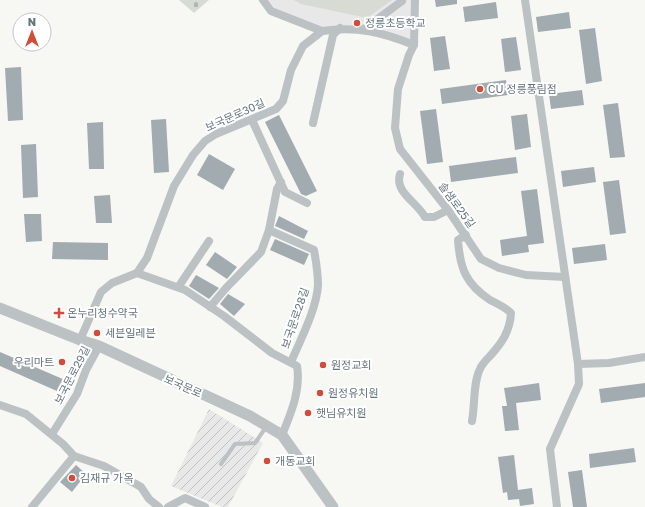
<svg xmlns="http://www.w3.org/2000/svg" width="645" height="507" viewBox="0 0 645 507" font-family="'Golos Text','Noto Sans KR',sans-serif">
<defs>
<pattern id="industrial-furrows" width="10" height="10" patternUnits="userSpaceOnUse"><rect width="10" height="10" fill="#e8e8e8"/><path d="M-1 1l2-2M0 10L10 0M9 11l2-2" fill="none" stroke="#c0c1c1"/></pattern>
<pattern id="cemetery-stones" width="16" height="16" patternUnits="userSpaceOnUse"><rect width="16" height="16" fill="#d7dbd4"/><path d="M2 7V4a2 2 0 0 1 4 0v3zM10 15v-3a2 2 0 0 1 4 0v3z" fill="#b2b6b1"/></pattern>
</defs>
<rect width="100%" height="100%" fill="#f7f7f4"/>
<path fill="#e8e8e8" d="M268,0H411L412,41L363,27L322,31L275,10Z"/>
<path fill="url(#industrial-furrows)" d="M209,409L263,443L228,507H222L171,486Z"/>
<path fill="url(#cemetery-stones)" d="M179,0H209L194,13Z"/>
<path fill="#d7dbd4" d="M294,0H392L367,18L301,4Z"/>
<g fill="#a2abaf">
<path d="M435,0H457V4L436,7Z"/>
<path d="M496,2L498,18L465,22L463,7Z"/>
<path d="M569,12L571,28L538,32L536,17Z"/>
<path d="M595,28L602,81L586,84L579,30Z"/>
<path d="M445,36L450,69L434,71L430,38Z"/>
<path d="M516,37L521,70L505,72L501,39Z"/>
<path d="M21,67L23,120L8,121L5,68Z"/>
<path d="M506,80L508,95L442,104L440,89Z"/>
<path d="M582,90L584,105L551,109L549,94Z"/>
<path d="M618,103L625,157L610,158L603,105Z"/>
<path d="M436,109L443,162L427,164L420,111Z"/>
<path d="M527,114L531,147L515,150L511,116Z"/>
<path d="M279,115L317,191L306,196L301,194L265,122Z"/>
<path d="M166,119L169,172L154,173L151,120Z"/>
<path d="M103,122L104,169H89L87,123Z"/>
<path d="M36,144L38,197L23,198L21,145Z"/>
<path d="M209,154L235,169L223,190L197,175Z"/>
<path d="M516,157L518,173L451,182L449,166Z"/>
<path d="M594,167L596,182L563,187L561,171Z"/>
<path d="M619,180L626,233L610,235L603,182Z"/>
<path d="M537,189L544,243L528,245L529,252L502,256L500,240L527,236L521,191Z"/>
<path d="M110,195L112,223H96L94,196Z"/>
<path d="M24,214H41L42,241L26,242Z"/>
<path d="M279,216L308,231L304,239L275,226Z"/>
<path d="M275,239L309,254L304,265L270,250Z"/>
<path d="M53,242L108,243V260L52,259Z"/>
<path d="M605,244L607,260L574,264L572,248Z"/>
<path d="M215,252L237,267L227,279L206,265Z"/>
<path d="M196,275L219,288L209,299L189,286Z"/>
<path d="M228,294L245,304L234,316L220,304Z"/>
<path d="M0,352L72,383L66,395L0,366Z"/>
<path d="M539,383L541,400L516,403L519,430L505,431L502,406H507L504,388Z"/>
<path d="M645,383V397L601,403L599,389Z"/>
<path d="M634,448L636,462L590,468L589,454Z"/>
<path d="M514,455L518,490L532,488L534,504L520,506L519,499L508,500L507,492L503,493L498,457Z"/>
<path d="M76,465L86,474L72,492L60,482Z"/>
<path d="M582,470L587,507H573L568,472Z"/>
</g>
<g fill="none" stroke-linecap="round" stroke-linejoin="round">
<path stroke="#bcc1c4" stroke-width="4" d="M221,464L235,444L255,443L266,427"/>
<g stroke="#bcc1c4" stroke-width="8">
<path d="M415,0L414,45L409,55L398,89L395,128L400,149L448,210L481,259L499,268L526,275L565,277"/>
<path d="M525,0L578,364L579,384L550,449L557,507"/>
<path d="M364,29L402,1"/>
<path d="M322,31C357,26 382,32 414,45"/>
<path d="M252,120L285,192L307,203"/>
<path d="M313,123L333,35L340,28"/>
<path d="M400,174C394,192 417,202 425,217H434L448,210"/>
<path d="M269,230L314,250C316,261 318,274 318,285C317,308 300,341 291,362"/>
<path d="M466,235L458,240C460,269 466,284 490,300C498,304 505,307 511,313C510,331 502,343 490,356C486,360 482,364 480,369C473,383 475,405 472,421"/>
<path d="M137,273L185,290L224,316L272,353L297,366C301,390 291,413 282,435"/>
<path d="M179,286L209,241"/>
<path d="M210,307L226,288L261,252L269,230L277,189L281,182"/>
<path d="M80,340L101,292L112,283L137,273L147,258L174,186L193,155L205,141L216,134L276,109L283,101L291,70L303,46L322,31L271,11L263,0"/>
<path d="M578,364L609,363L645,357"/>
<path d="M0,405L26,414L63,444L74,456L104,466L141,487L149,499L159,507"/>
<path d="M52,434L77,394L86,370L99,346"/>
<path d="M32,507L74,456"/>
<path d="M168,507L185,498L205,507"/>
</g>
<path stroke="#bcc1c4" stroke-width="11" d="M0,308L80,340L99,346L250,416L282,435L333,507"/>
</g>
<g fill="#d14c3a" stroke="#fff" stroke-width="1.5">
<circle cx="357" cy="23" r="4"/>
<circle cx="480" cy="89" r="4"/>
<path d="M57 307h4v4h4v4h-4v4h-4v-4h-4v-4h4z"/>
<circle cx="97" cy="333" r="4"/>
<circle cx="62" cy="362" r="4"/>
<circle cx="323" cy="365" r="4"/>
<circle cx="320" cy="393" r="4"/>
<circle cx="308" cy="413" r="4"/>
<circle cx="267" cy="461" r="4"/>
<circle cx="72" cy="478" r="4"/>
</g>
<g text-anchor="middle" stroke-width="4" stroke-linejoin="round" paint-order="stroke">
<g font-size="11" fill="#65757c" stroke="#fff" text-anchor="start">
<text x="365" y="27">정릉초등학교</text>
<text x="488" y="93">CU 정릉풍림점</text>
<text x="67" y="317">온누리청수약국</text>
<text x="105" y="337">세븐일레븐</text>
<text x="54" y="366" text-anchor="end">우리마트</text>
<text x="331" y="369">원정교회</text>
<text x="328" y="397">원정유치원</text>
<text x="316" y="417">햇님유치원</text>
<text x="275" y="465">개동교회</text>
<text x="80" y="482">김재규 가옥</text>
</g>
<g font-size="11" fill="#65757c" stroke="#fff">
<text transform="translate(235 115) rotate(-24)" y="4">보국문로30길</text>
<text transform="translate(457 205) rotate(54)" y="4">솔샘로25길</text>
<text transform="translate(295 318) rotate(-71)" y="4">보국문로28길</text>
<text transform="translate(72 375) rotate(-63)" y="4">보국문로29길</text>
<text transform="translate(183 386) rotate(24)" y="4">보국문로</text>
</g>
</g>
<g transform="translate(32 32)"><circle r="19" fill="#ffffff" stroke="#c1c8cb"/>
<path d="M0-3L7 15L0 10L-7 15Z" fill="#d14c3a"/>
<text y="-6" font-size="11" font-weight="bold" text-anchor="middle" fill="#65757c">N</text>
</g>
</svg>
